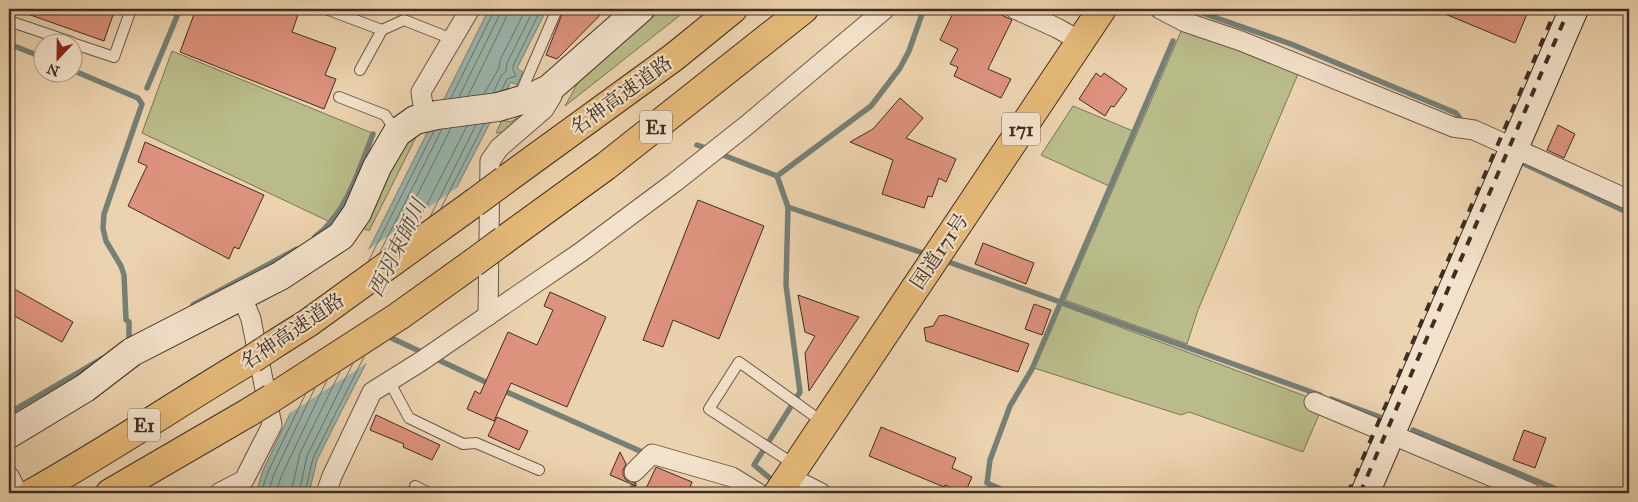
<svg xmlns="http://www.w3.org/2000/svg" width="1638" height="502" viewBox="0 0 1638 502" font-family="'IM FELL Great Primer','Noto Serif JP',serif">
<rect width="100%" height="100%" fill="#ecd3af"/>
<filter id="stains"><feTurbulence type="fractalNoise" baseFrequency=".004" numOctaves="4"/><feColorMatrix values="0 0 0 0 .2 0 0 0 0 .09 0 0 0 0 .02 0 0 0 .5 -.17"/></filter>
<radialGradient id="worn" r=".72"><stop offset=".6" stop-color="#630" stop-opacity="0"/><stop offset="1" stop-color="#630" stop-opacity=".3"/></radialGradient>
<g fill="#b9bc8a" stroke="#7c7558">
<path d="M662,9H688L565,106L581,77Z"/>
<path d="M1182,29L1242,50L1298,74L1198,310L1187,344L1065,300Z"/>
<path d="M172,51L372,133L344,202L328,221L142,133Z"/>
<path d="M1073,106L1133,131L1109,186L1041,155Z"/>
<path d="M537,107L511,131L496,133L502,120L510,122Z"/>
<path d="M419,131L369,231L359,226L391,156Z"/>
<path d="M1061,305L1324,403L1303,452L1189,412L1181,415L1034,368Z"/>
</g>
<path fill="#99b7ae" stroke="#758077" d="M489,9H547L517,68L523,72L517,85L511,82L342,410L317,460L309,493H256L263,470L367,253Z"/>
<path fill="#ecd3af" d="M462,184L370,361L287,415L365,252Z"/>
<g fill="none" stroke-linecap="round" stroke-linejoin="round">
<g stroke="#6c726a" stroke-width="1">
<path d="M501,91L507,79L516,76L513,70V66L541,9"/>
<path d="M493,93L501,76L506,71L507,63L534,9"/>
<path d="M484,94L499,68L500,60L526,9"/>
<path d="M468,96L506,18L507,9"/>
<path d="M459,97L499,16L500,9"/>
<path d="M451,98L493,13V9"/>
<path d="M441,208L484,124"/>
<path d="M430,217L476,125"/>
<path d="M416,226L467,126"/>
<path d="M393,243L451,128"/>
<path d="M380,252L442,129"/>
<path d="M369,260L434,131"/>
<path d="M261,493L268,472L305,395"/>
<path d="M268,493L274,474L315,388"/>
<path d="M276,493L281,477L327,380"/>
<path d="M291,493L300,453L340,372"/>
<path d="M299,493L307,456L353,363"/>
<path d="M305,493L313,458L364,357"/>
</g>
<g stroke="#758077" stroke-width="5.5">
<path d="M1191,9L1291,44L1456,113L1464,124"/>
<path d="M9,44L42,57"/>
<path d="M72,70L138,98L142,104L104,214L103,228L106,241L121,266L124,275L126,320L129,322V342L126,344"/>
<path d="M147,88L180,9"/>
<path d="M697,145L709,149"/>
<path d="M718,153L777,176L788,207L786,285L800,392L754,465L777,484"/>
<path d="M1516,160L1629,213"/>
<path d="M777,176L871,106L900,68L909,51L923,11L921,9"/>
<path d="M788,207L929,255"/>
<path d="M315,237C347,213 359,169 373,134"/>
<path d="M943,260L1320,395"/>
<path d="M193,305L297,249"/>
<path d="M385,335L492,385"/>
<path d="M500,389L640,451"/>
<path d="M1331,399L1388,420"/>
<path d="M9,413L103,358"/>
<path d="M1413,430L1566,493"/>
<path d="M630,493L634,484"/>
<path d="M1010,493L987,483L990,460L1010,406L1032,369L1173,41"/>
</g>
</g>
<g fill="#dd927d" stroke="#3e2e25">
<path d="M19,9H115L104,41L19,11Z"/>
<path d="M196,9H300L292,32L336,48L325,75L336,79L324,109L180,52Z"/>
<path d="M564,9H606L557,59L546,55Z"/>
<path d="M955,9H989L1012,20L988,69L1011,79L1001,98L954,76L958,67L950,64L958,49L940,40Z"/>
<path d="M1433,9H1529L1515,43Z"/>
<path d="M1096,73L1101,77L1104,73L1127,89L1114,107L1111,106L1105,116L1079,99Z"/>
<path d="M900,98L923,118L906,138L956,159L946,182L939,178L932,197L928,196L924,208L882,194L893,160L850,142L873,129Z"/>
<path d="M1558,125L1575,134L1564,158L1547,150Z"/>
<path d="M145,142L264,195L239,249L234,247L229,259L128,206L147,166L138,162Z"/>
<path d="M698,200L764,226L719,339L673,320L663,347L643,340Z"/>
<path d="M983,243L1034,263L1026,284L975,264Z"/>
<path d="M9,286L73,322L62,342L9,313Z"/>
<path d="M550,292L606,317L567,407L511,383L494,421L467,409L475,391L480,394L508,332L537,345L553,310L544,306Z"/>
<path d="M798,295L859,317L809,391L805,353L815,336L805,332Z"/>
<path d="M1034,304L1051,310L1042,335L1025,329Z"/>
<path d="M945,315L1029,344L1018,372L926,341L924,328L933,326L939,316Z"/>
<path d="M376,415L440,445L432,460L403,447L404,444L370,430Z"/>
<path d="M497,417L528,431L519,450L488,436Z"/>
<path d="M881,427L956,458L952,468L972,477L965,493L945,485L944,487L869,456Z"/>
<path d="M1524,430L1546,438L1535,468L1513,460Z"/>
<path d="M620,452L626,464L623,470V475L626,480L635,483L636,486L610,475Z"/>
<path d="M656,467L692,482L688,493H644Z"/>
</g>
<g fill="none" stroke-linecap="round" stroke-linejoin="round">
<defs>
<g id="lane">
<path d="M326,9L382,30L404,20L452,39"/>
<path d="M9,21L71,42"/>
<path d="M72,43L114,57L131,9"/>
<path d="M360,70L382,30"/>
<path d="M339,97L385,115L397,132"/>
<path d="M519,97L557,9"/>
<path d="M389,381L409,418L463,444L476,443L539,470"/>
<path d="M795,465L709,409L739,362L824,423"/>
<path d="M415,486L429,493"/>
</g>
<g id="street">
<path d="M1015,9L1057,28L1080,41"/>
<path d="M1160,9L1185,22L1241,41L1453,127L1474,130L1629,200"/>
<path d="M425,118L421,92L470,9"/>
<path d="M488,316L490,161L499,148L544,109L552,96L549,89"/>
<path d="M1314,402L1531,493"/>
<path d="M634,472L652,454L732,477L758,493"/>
<path d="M9,476L18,493"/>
<path d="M789,477L821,493"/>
<path d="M219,493L244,480L272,425L251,319L242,297"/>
<path d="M326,493L332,476L372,392L420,362L581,252L675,182L747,125L885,9"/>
</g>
<g id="secondary">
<path d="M9,434L85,388L132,352L280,276L341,236L357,213L377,167L397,133L415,120L437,115L498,107L532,97L549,89L640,9"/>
<path d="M1365,493L1574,9"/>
</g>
<g id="highway">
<path d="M505,180L674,57L733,9"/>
<path d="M504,240L606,166L804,9"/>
<path d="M273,345L308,323L474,203"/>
<path d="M272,398L399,316L473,263"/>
<path d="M32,493C107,451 178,403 252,359"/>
<path d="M110,493L251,411"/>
<path d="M778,493L1102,9"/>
</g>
</defs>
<use href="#lane" stroke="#6a5748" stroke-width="12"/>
<use href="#street" stroke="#6a5748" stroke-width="21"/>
<use href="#secondary" stroke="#3e2e25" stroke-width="30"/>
<use href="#highway" stroke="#3e2e25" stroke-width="30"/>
<use href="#lane" stroke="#f3e2cb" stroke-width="10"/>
<use href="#street" stroke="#f3e2cb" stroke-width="19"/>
<use href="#secondary" stroke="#f3e2cb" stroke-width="28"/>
<use href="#highway" stroke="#e6ba78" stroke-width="28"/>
<g stroke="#3e2e25" stroke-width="4" stroke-dasharray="9 9" stroke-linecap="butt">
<path d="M1348,493L1556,9"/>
<path d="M1360,493L1569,9"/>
</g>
<defs>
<g id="highway-bridge">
<path d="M474,203L505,180"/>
<path d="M473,263L504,240"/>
<path d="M252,359L273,345"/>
<path d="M251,411L272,398"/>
</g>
</defs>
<use href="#highway-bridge" stroke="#3e2e25" stroke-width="30" stroke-linecap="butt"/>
<use href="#highway-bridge" stroke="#e6ba78" stroke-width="28"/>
</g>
<g text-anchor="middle" stroke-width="4.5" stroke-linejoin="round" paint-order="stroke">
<g fill="#f3e2cb" stroke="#746457" stroke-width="1">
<rect x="640" y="110.5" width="32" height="33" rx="4"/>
<rect x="1002" y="112.5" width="38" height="33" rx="4"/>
<rect x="128" y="408.5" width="32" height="33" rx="4"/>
</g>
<g font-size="19" font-weight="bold" fill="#3e2e25">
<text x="656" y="134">E1</text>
<text x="1021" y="136">171</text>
<text x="144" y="432">E1</text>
</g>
<g font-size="20" fill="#3e2e25" stroke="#f3e2cb">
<text transform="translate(621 95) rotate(-36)" y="7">名神高速道路</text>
<text transform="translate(939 251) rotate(-56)" y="7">国道171号</text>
<text transform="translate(292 331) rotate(-34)" y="7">名神高速道路</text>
</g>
<g font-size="21" font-style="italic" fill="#504940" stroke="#f3e2cb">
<text transform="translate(397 248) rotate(-64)" y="7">西羽束師川</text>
</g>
</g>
<rect width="1638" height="502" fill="none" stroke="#ecd3af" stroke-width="30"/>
<rect x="10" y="10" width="1618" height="482" fill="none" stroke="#3e2e25" stroke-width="2.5"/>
<rect x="15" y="15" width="1608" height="472" fill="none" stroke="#3e2e25"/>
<g transform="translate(58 58) rotate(202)"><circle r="24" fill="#f3e2cb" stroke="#ab9a89"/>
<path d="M0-4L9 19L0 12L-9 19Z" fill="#8f2418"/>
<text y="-8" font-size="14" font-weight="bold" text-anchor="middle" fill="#3e2e25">N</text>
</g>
<rect width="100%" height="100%" filter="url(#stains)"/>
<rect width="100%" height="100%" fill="url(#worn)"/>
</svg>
